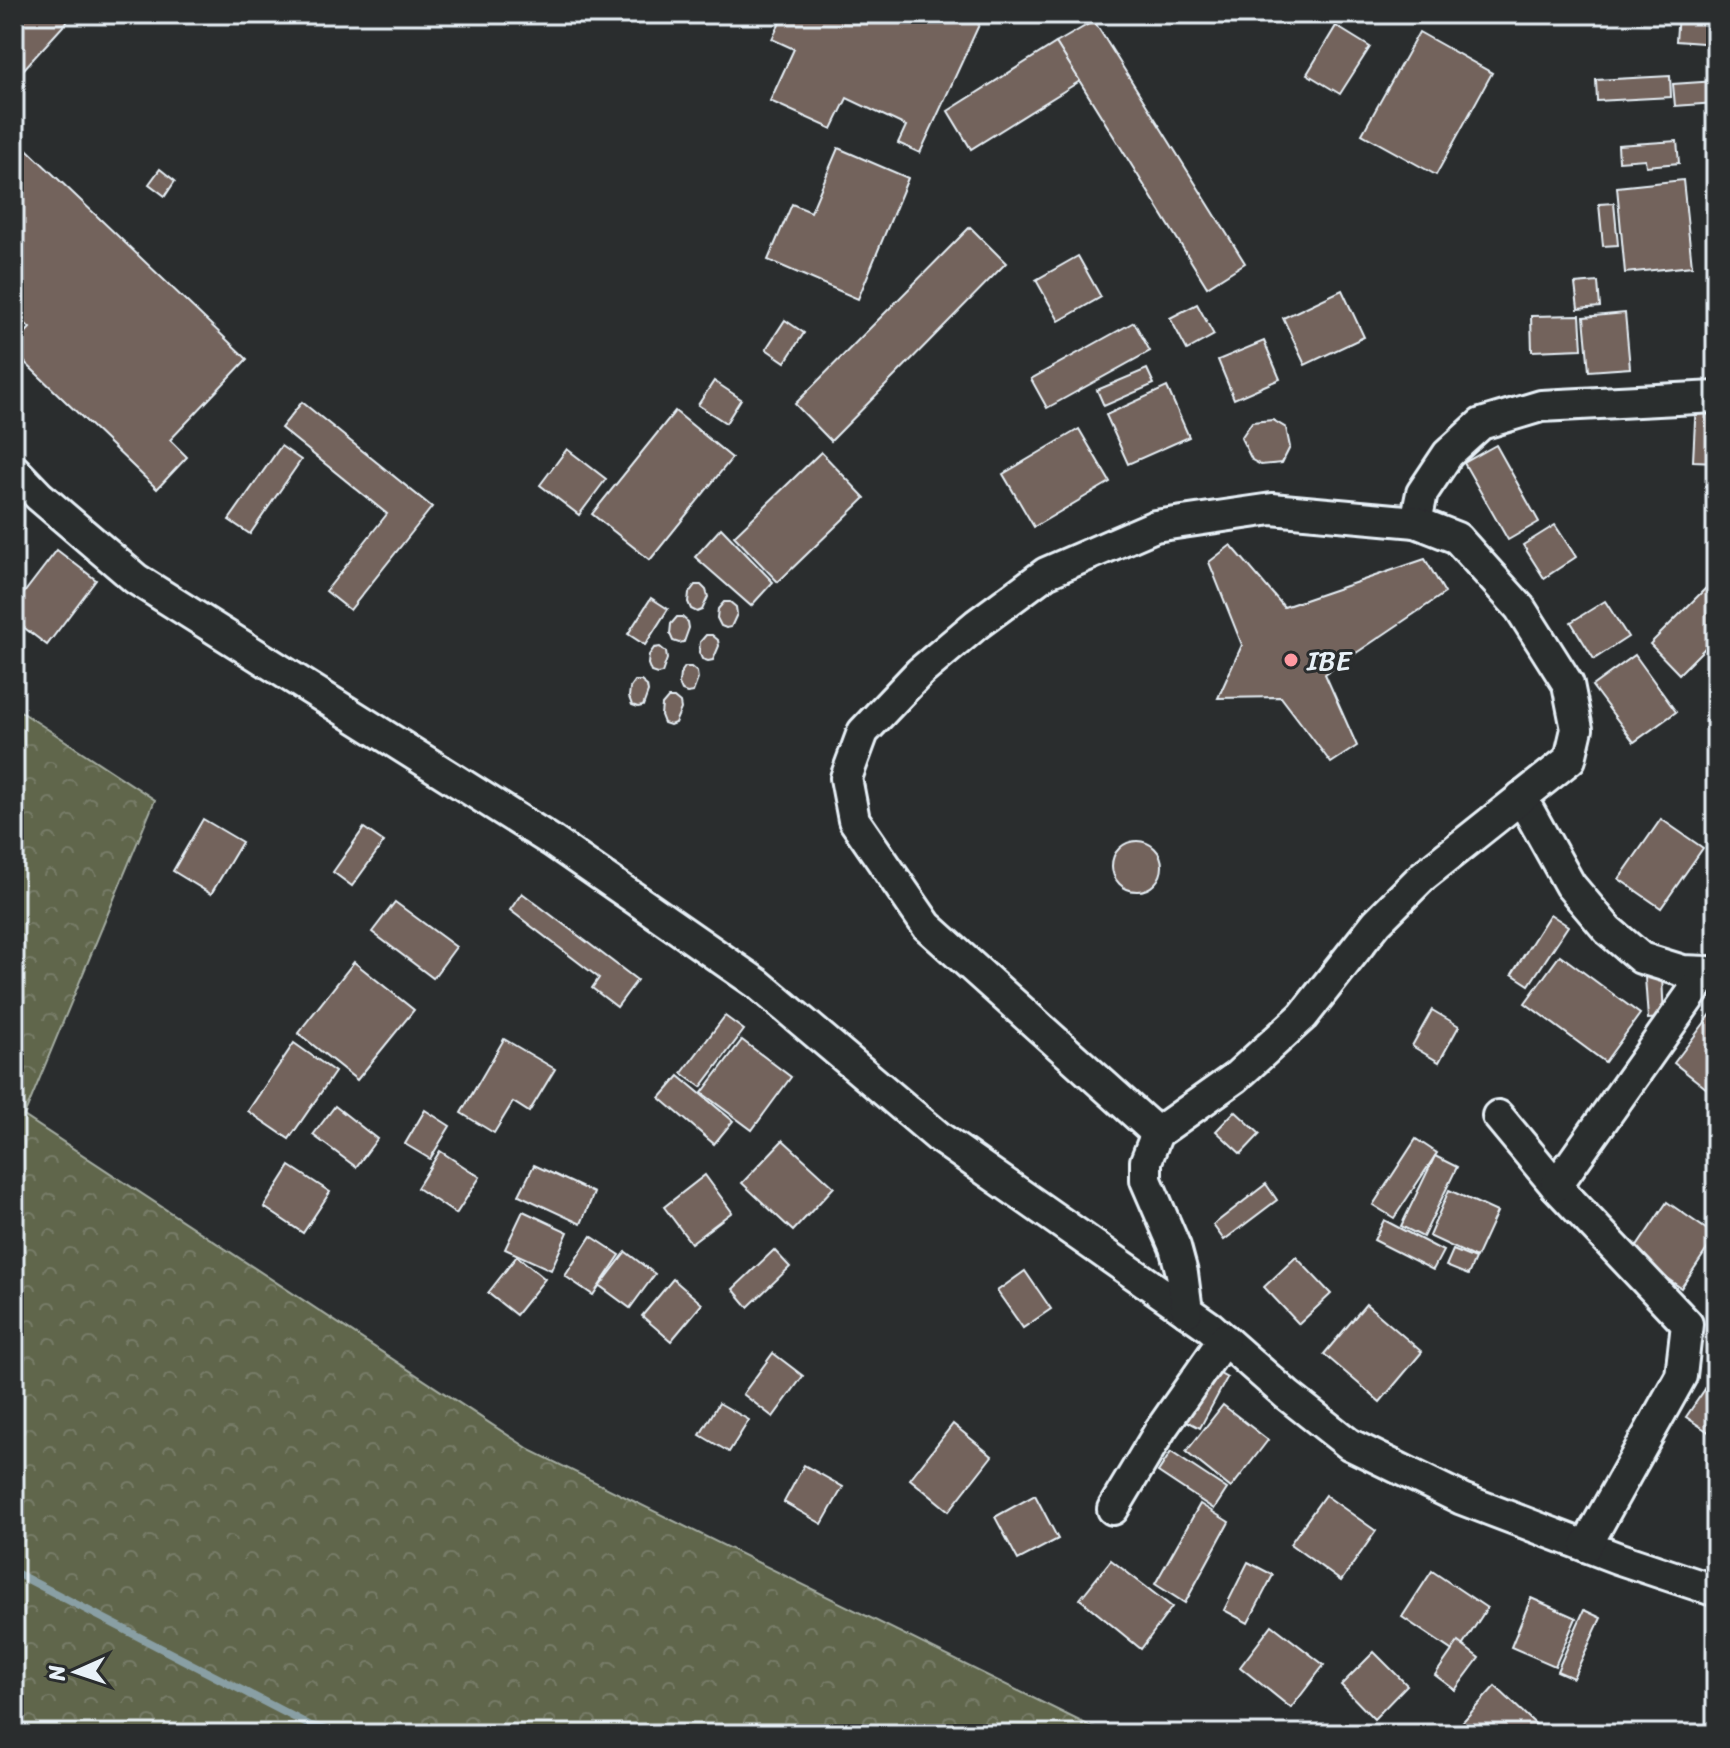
<svg xmlns="http://www.w3.org/2000/svg" width="1730" height="1748" viewBox="0 0 1730 1748" font-family="Sriracha,sans-serif">
<defs>
<pattern id="forest-crowns" width="20" height="18" patternUnits="userSpaceOnUse" patternTransform="scale(2)"><rect width="20" height="18" fill="#60664c"/><path d="M2 6a3 3 0 1 1 6 0M12 15a3 3 0 1 1 6 0" fill="none" stroke="#777c67"/></pattern>
</defs>
<rect width="100%" height="100%" fill="#2a2d2e"/>
<filter id="ink" filterUnits="userSpaceOnUse"><feTurbulence type="fractalNoise" baseFrequency=".0125" numOctaves="2"/><feDisplacementMap in="SourceGraphic" scale="16" xChannelSelector="R" yChannelSelector="G"/><feConvolveMatrix kernelMatrix="1 2 1 2 8 2 1 2 1" color-interpolation-filters="sRGB"/></filter>
<g filter="url(#ink)">
<path fill="url(#forest-crowns)" stroke="#a4aca2" stroke-width="2" d="M14,707L155,800L24,1116L532,1451L1106,1734H14Z"/>
<g fill="none" stroke-linecap="round" stroke-linejoin="round">
<path stroke="#899fa4" stroke-width="8" d="M14,1572L311,1726L344,1734"/>
</g>
<g fill="#73635b" stroke="#e8f1f8" stroke-width="2">
<path d="M14,14H74L14,80Z"/>
<path d="M784,14H984L920,153L898,143L906,126L847,98L832,129L770,101L794,49L772,39Z"/>
<path d="M1678,14H1716V44L1676,41Z"/>
<path d="M1094,21L1245,263L1207,287L1056,43Z"/>
<path d="M1336,26L1370,47L1340,94L1307,74Z"/>
<path d="M1419,32L1492,73L1436,175L1362,134Z"/>
<path d="M1056,43L1080,81L971,149L948,111Z"/>
<path d="M1670,76L1671,97L1597,101L1596,80Z"/>
<path d="M1716,81V103L1675,106L1673,84Z"/>
<path d="M14,137L247,359L170,440L187,457L157,489L14,352V345L30,328L14,313Z"/>
<path d="M1677,141L1679,163L1646,166L1645,159L1619,161L1618,145Z"/>
<path d="M838,148L908,178L858,299L768,260L792,204L811,212Z"/>
<path d="M160,169L175,181L165,196L149,184Z"/>
<path d="M1683,180L1692,266L1625,273L1617,187Z"/>
<path d="M1614,203L1618,245L1603,246L1599,204Z"/>
<path d="M970,227L1006,263L831,441L795,404Z"/>
<path d="M1078,256L1101,297L1059,321L1036,280Z"/>
<path d="M1598,282L1600,307L1578,309L1575,284Z"/>
<path d="M1342,290L1364,337L1305,365L1283,318Z"/>
<path d="M1197,304L1214,335L1187,350L1170,318Z"/>
<path d="M1625,313L1630,368L1589,371L1584,317Z"/>
<path d="M1580,315L1582,349L1532,351L1531,316Z"/>
<path d="M785,320L804,333L785,362L766,349Z"/>
<path d="M1134,322L1150,351L1047,408L1031,379Z"/>
<path d="M1264,341L1280,379L1234,399L1218,360Z"/>
<path d="M1147,369L1154,384L1104,406L1097,390Z"/>
<path d="M714,381L741,399L726,423L698,405Z"/>
<path d="M1167,387L1189,437L1128,464L1106,415Z"/>
<path d="M1696,401L1716,402V462L1693,461Z"/>
<path d="M302,402L432,507L350,610L326,591L387,514L281,428Z"/>
<path d="M675,411L732,458L650,560L592,514Z"/>
<path d="M1273,420L1286,428L1290,447L1282,463L1261,465L1252,460L1241,438L1252,422Z"/>
<path d="M1079,429L1110,482L1034,527L1003,474Z"/>
<path d="M1496,445L1539,522L1508,540L1464,463Z"/>
<path d="M281,446L301,460L250,534L229,520Z"/>
<path d="M567,449L606,479L579,515L540,485Z"/>
<path d="M821,452L865,498L778,582L734,536Z"/>
<path d="M1555,525L1576,557L1544,578L1523,545Z"/>
<path d="M721,528L773,582L751,606L695,557Z"/>
<path d="M1231,545L1284,607L1425,559L1445,593L1325,674L1357,746L1331,763L1281,697L1218,698L1242,645L1209,562Z"/>
<path d="M57,550L96,580L47,645L14,620V606Z"/>
<path d="M1716,578V637L1679,674L1650,644Z"/>
<path d="M695,585H701L706,590L708,597L702,610L697,612L691,609L688,602L689,593Z"/>
<path d="M651,598L668,609L645,645L628,634Z"/>
<path d="M1605,601L1628,637L1594,659L1571,622Z"/>
<path d="M724,602H730L736,607L737,614L731,627L726,628L721,626L717,618L718,609Z"/>
<path d="M677,617H682L688,622L689,628L684,642L679,643L673,641L670,634L671,624Z"/>
<path d="M706,635H712L718,640L719,646L713,660L708,661L702,659L699,652L700,642Z"/>
<path d="M660,647L666,652L667,659L662,673L657,674L651,672L648,664L649,655L654,648Z"/>
<path d="M1635,655L1676,712L1634,742L1592,686Z"/>
<path d="M685,667H691L697,672L698,679L693,692L687,693L682,691L679,684L680,674Z"/>
<path d="M635,681H641L647,686L648,692L643,706L638,707L632,705L629,697L630,688Z"/>
<path d="M668,698H674L680,703L681,709L675,723L670,725L664,723L661,715L662,705Z"/>
<path d="M203,819L242,842L211,894L173,871Z"/>
<path d="M1661,819L1703,848L1661,908L1619,879Z"/>
<path d="M364,828L384,842L352,886L333,872Z"/>
<circle cx="1137" cy="866" r="25"/>
<path d="M522,893L637,980L617,1007L592,988L599,978L510,910Z"/>
<path d="M395,902L456,947L433,978L372,932Z"/>
<path d="M1550,914L1568,926L1529,985L1512,974Z"/>
<path d="M1560,955L1640,1014L1605,1062L1525,1003Z"/>
<path d="M354,962L414,1010L357,1080L298,1033Z"/>
<path d="M1662,976L1664,1018L1648,1019L1645,977Z"/>
<path d="M1715,1009L1716,1010V1096L1674,1063Z"/>
<path d="M1432,1010L1459,1026L1439,1062L1412,1046Z"/>
<path d="M725,1016L744,1030L701,1087L682,1073Z"/>
<path d="M504,1039L555,1069L529,1112L513,1102L494,1133L461,1113Z"/>
<path d="M742,1040L791,1077L752,1130L702,1093Z"/>
<path d="M294,1043L335,1072L289,1139L248,1111Z"/>
<path d="M679,1076L733,1121L714,1144L660,1098Z"/>
<path d="M335,1106L377,1139L356,1167L313,1135Z"/>
<path d="M425,1110L450,1126L430,1159L405,1144Z"/>
<path d="M1235,1111L1260,1134L1241,1154L1216,1131Z"/>
<path d="M1416,1139L1437,1153L1394,1218L1373,1205Z"/>
<path d="M783,1140L834,1187L793,1231L742,1183Z"/>
<path d="M440,1151L480,1177L456,1214L417,1188Z"/>
<path d="M1435,1156L1457,1167L1423,1237L1401,1226Z"/>
<path d="M534,1165L594,1193L581,1224L519,1195Z"/>
<path d="M290,1166L330,1192L303,1233L264,1207Z"/>
<path d="M705,1175L732,1212L691,1243L664,1207Z"/>
<path d="M1266,1184L1277,1200L1224,1240L1213,1225Z"/>
<path d="M1449,1190L1497,1212L1476,1258L1429,1236Z"/>
<path d="M1667,1202L1716,1236L1681,1288L1632,1254Z"/>
<path d="M523,1211L568,1232L551,1270L505,1249Z"/>
<path d="M1384,1220L1443,1251L1433,1270L1374,1240Z"/>
<path d="M591,1236L620,1255L593,1295L565,1276Z"/>
<path d="M774,1250L790,1267L748,1307L733,1289Z"/>
<path d="M1453,1250L1475,1259L1468,1275L1446,1266Z"/>
<path d="M626,1252L655,1274L630,1308L600,1286Z"/>
<path d="M517,1256L545,1279L516,1315L488,1293Z"/>
<path d="M1296,1257L1331,1294L1299,1324L1264,1287Z"/>
<path d="M1025,1271L1051,1309L1023,1328L997,1291Z"/>
<path d="M673,1279L702,1304L671,1341L642,1316Z"/>
<path d="M1366,1304L1422,1352L1380,1402L1324,1354Z"/>
<path d="M773,1353L803,1376L773,1417L743,1394Z"/>
<path d="M1211,1369L1227,1378L1200,1428L1183,1419Z"/>
<path d="M1716,1373V1437L1686,1417Z"/>
<path d="M719,1403L749,1420L729,1452L700,1435Z"/>
<path d="M1223,1405L1268,1440L1231,1488L1186,1452Z"/>
<path d="M953,1424L992,1456L949,1511L910,1479Z"/>
<path d="M1171,1452L1227,1489L1214,1509L1158,1472Z"/>
<path d="M804,1465L843,1487L822,1524L784,1502Z"/>
<path d="M1035,1495L1058,1539L1018,1560L995,1517Z"/>
<path d="M1325,1495L1376,1531L1341,1581L1290,1544Z"/>
<path d="M1200,1504L1229,1522L1185,1603L1155,1584Z"/>
<path d="M1111,1560L1172,1607L1141,1649L1080,1599Z"/>
<path d="M1248,1562L1273,1575L1248,1623L1224,1610Z"/>
<path d="M1432,1571L1487,1608L1457,1654L1402,1617Z"/>
<path d="M1531,1598L1576,1618L1555,1666L1511,1647Z"/>
<path d="M1584,1610L1601,1618L1573,1678L1557,1671Z"/>
<path d="M1272,1625L1324,1665L1291,1708L1240,1667Z"/>
<path d="M1458,1642L1479,1658L1455,1690L1435,1675Z"/>
<path d="M1374,1652L1407,1685L1374,1719L1341,1685Z"/>
<path d="M1495,1686L1544,1732L1542,1734H1463L1457,1728Z"/>
</g>
<g fill="none" stroke-linecap="round" stroke-linejoin="round">
<defs>
<g id="street">
<path d="M14,470L39,496L136,579L552,841L758,984L940,1138L1210,1327L1287,1395L1349,1444L1462,1499L1617,1558L1716,1591"/>
<path d="M1416,522L1422,493L1448,454L1481,424L1541,406L1716,397"/>
<path d="M1521,797L1570,885L1608,930L1641,958L1683,971L1707,972L1716,975"/>
<path d="M1498,1116L1556,1186L1687,1324L1681,1376L1586,1546"/>
<path d="M1157,1133L927,926L854,820L846,778L863,732L920,672L977,624L1046,573L1155,526L1272,509L1416,522L1457,538L1520,608L1568,684L1577,729L1570,759L1423,876L1377,922L1303,1016L1236,1077L1157,1133L1146,1161V1180L1175,1247L1182,1273L1187,1311"/>
<path d="M1556,1186L1707,972"/>
<path d="M1113,1509L1161,1429L1224,1339"/>
</g>
</defs>
<use href="#street" stroke="#e8f1f8" stroke-width="36"/>
<use href="#street" stroke="#2a2d2e" stroke-width="30"/>
</g>
</g>
<circle fill="#ff9aa2" stroke="#2a2d2e" stroke-width="3" cx="1291" cy="660" r="8"/>
<g text-anchor="middle" stroke-width="6" stroke-linejoin="round" paint-order="stroke">
<g font-size="28" fill="#e8f1f8" stroke="#2a2d2e" text-anchor="start">
<text x="1307" y="670">IBE</text>
</g>
</g>
<rect width="1730" height="1748" fill="none" stroke="#2a2d2e" stroke-width="48"/>
<rect x="24" y="24" width="1682" height="1700" fill="none" stroke="#e8f1f8" stroke-width="3" filter="url(#ink)"/>
<g transform="translate(76 1672) rotate(267)" stroke="#2a2d2e" stroke-width="6" paint-order="stroke">
<path d="M0-6L14 30L0 20L-14 30Z" fill="#e8f1f8"/>
<text y="-12" font-size="22" font-weight="bold" text-anchor="middle" fill="#e8f1f8">N</text>
</g>
</svg>
